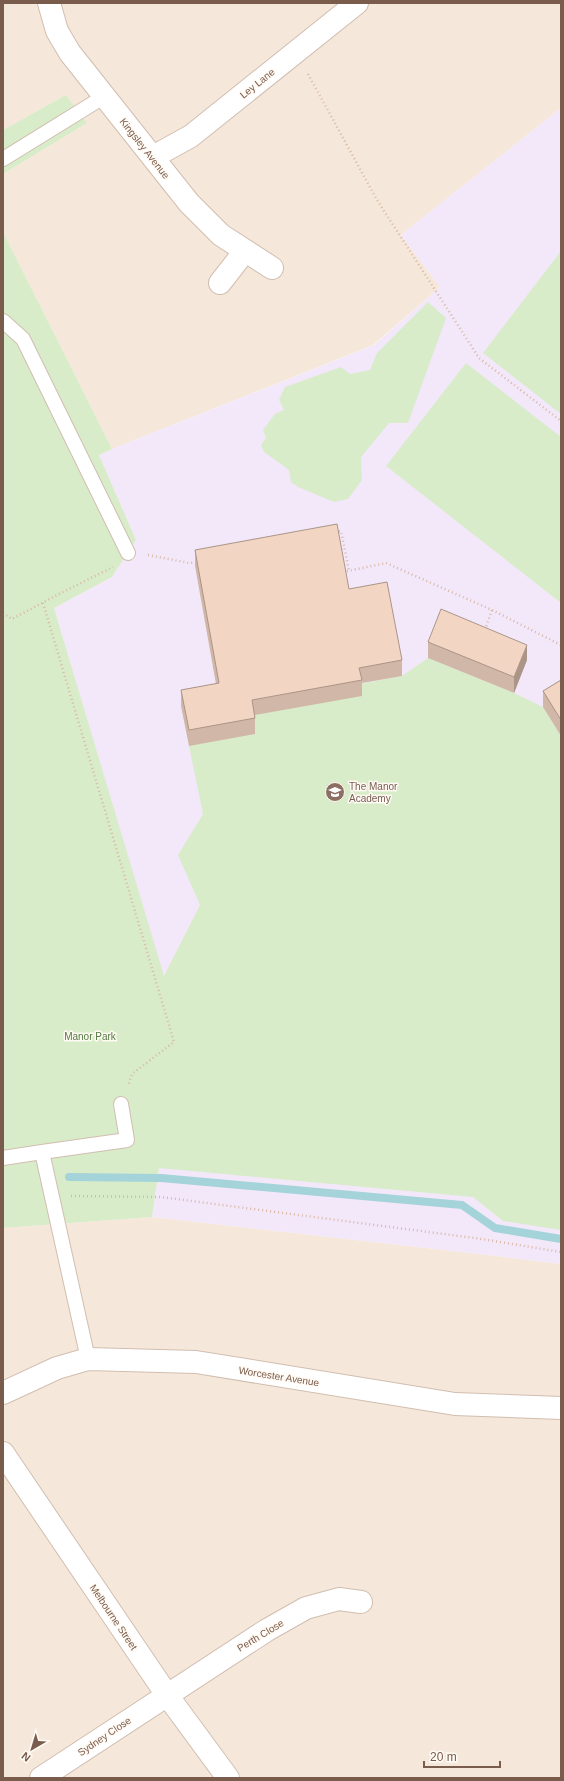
<svg xmlns="http://www.w3.org/2000/svg" width="564" height="1781" viewBox="0 0 564 1781" font-family="Arial,sans-serif">
<rect width="100%" height="100%" fill="#fdf6ec"/>
<g fill="#f5e8da">
<path d="M3,3H561V108L401,235L440,287L373,345L112,449L3,232V174L87,123L66,95L3,130Z"/>
<path d="M152,1217L497,1256L561,1264V1778H3V1228Z"/>
</g>
<path fill="#f3e8fa" d="M561,108V1264L497,1256L152,1217L179,1030L54,608L112,577L136,540L99,455L112,449L374,345L440,287L401,235Z"/>
<g fill="#d8ecc9">
<path d="M66,95L87,123L3,174V130Z"/>
<path d="M3,232L112,449L99,455L136,540L112,577L54,608L164,976L200,905L178,855L203,814L189,746L252,716L359,684L402,676L428,658L514,693L543,707L561,736V1230L503,1221L473,1197L159,1168L152,1217L3,1228Z"/>
<path d="M561,251V414L483,353Z"/>
<path d="M428,302L446,318L408,423H389L361,457L362,480L348,499L334,502L298,487L291,482L289,470L264,452L261,445L266,438L263,430L275,414L284,410L279,400L285,387L341,367L350,374L370,370L377,353Z"/>
<path d="M466,363L561,437V603L386,466Z"/>
</g>
<g fill="none" stroke-linecap="round" stroke-linejoin="round">
<path stroke="#a5d3da" stroke-width="8" d="M69,1177L161,1178L462,1205L495,1228L561,1239"/>
<defs>
<g id="lane">
<path d="M3,159L105,96"/>
<path d="M3,321L23,339L128,553"/>
<path d="M42,1152L127,1140L121,1104"/>
<path d="M3,1158L42,1152L88,1359"/>
</g>
<g id="street">
<path d="M49,3L57,31L70,53L189,203L221,235L272,268"/>
<path d="M153,157L191,136L357,3"/>
<path d="M220,283L245,251"/>
<path d="M3,1393L57,1368L88,1359L196,1362L455,1404L561,1408"/>
<path d="M3,1453L167,1695L228,1778"/>
<path d="M41,1778L267,1630L306,1608L339,1599L361,1602"/>
</g>
</defs>
<use href="#lane" stroke="#d1beb0" stroke-width="16"/>
<use href="#street" stroke="#d1beb0" stroke-width="24"/>
<g stroke="#d9b8a5" stroke-width="2.5" stroke-dasharray="1 3" stroke-linecap="butt">
<path d="M308,74L377,200L479,358L561,421"/>
<path d="M335,532L341,531L349,571"/>
<path d="M148,555L189,563L198,562"/>
<path d="M343,572L386,563L492,610L561,645"/>
<path d="M43,603L174,1042L132,1074L128,1086"/>
<path d="M3,613L12,619L57,595L113,567"/>
<path d="M485,630L492,610"/>
<path d="M71,1196L161,1197L482,1239L561,1252"/>
</g>
<use href="#lane" stroke="#fff" stroke-width="14"/>
<use href="#street" stroke="#fff" stroke-width="22"/>
</g>
<g fill="#d1b7a8">
<path d="M195,550L349,589L402,660V676L362,683V696L255,715V734L189,746L181,706V690L216,684L195,566Z"/>
<path d="M428,642L527,660L514,693L428,658Z"/>
<path d="M561,680V736L543,707V691Z"/>
</g>
<path fill="#aa9588" d="M527,645V660L514,693V677Z"/>
<g fill="#f3d5c3" stroke="#aa9588">
<path d="M337,524L349,589L387,582L402,660L359,668L362,680L252,700L255,718L189,730L181,690L219,683L195,550Z"/>
<path d="M441,609L527,645L514,677L428,642Z"/>
<path d="M561,680V720L543,691Z"/>
</g>
<defs>
<symbol id="school-disc" viewBox="-11 -11 22 22"><circle r="9.5" fill="#8d6e63" stroke="#fffaf3"/><path d="M0-5L7-2L0 1L-7-2ZM-4 1L0 2.5L4 1V4Q0 6-4 4Z" fill="#fff"/></symbol>
</defs>
<g fill-rule="evenodd">
<use href="#school-disc" x="324" y="781" width="22" height="22"/>
</g>
<g text-anchor="middle" stroke-width="3" stroke-linejoin="round" paint-order="stroke">
<g font-size="10" fill="#7a5c4d" stroke="#fffaf3">
<text transform="translate(257 83) rotate(-39)" y="4">Ley Lane</text>
<text transform="translate(145 148) rotate(52)" y="4">Kingsley Avenue</text>
<text transform="translate(279 1376) rotate(9)" y="4">Worcester Avenue</text>
<text transform="translate(114 1617) rotate(56)" y="4">Melbourne Street</text>
<text transform="translate(260 1635) rotate(-31)" y="4">Perth Close</text>
<text transform="translate(104 1736) rotate(-34)" y="4">Sydney Close</text>
</g>
<g font-size="10" fill="#785e54" stroke="#fffaf3" text-anchor="start">
<text x="349" y="790">The Manor<tspan x="349" dy="12">Academy</tspan></text>
</g>
<g font-size="10" fill="#537a41" stroke="#fffaf3">
<text x="90" y="1040">Manor Park</text>
</g>
</g>
<rect width="564" height="1781" fill="none" stroke="#7a5c4d" stroke-width="8"/>
<g transform="translate(32 1749) rotate(218)" stroke="#fffaf3" stroke-width="3" paint-order="stroke">
<path d="M0-3L7 15L0 10L-7 15Z" fill="#7a5c4d"/>
<text y="-6" font-size="11" font-weight="bold" text-anchor="middle" fill="#7a5c4d">N</text>
</g>
<path d="M424 1761v6h76v-6" fill="none" stroke="#7a5c4d" stroke-width="2"/>
<text x="430" y="1761" font-size="12" fill="#7a5c4d" stroke="#fffaf3" stroke-width="3" paint-order="stroke">20 m</text>
</svg>
